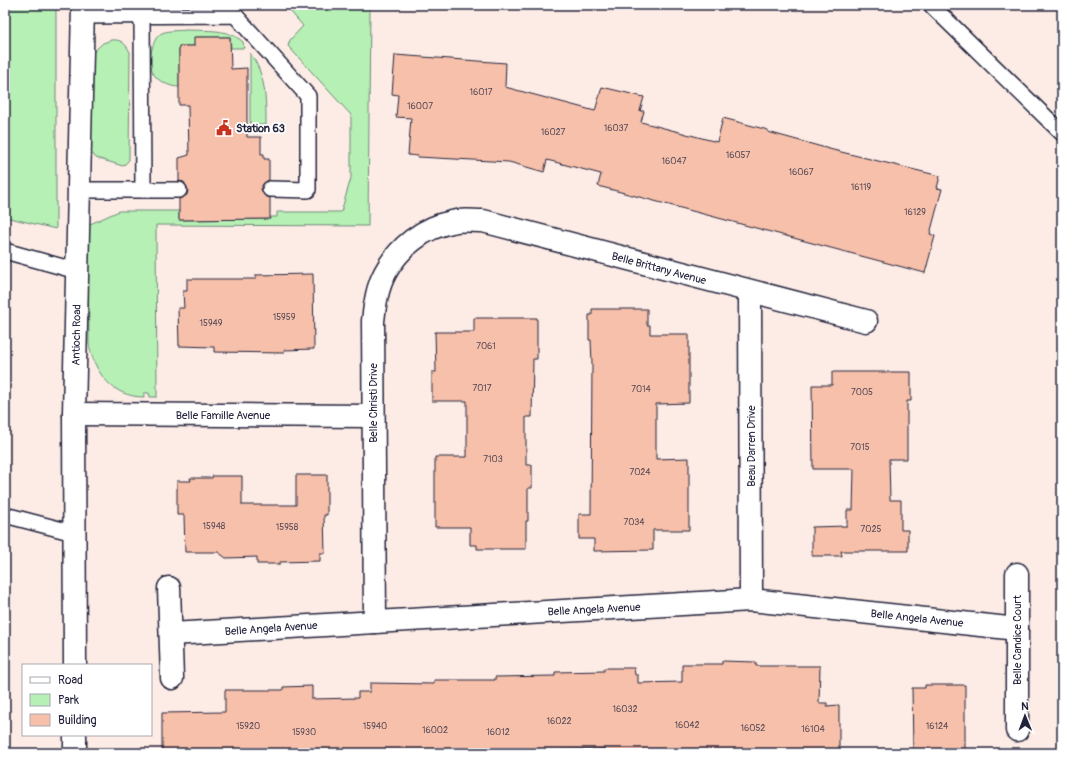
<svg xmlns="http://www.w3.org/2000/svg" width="1067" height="758" viewBox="0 0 1067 758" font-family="Pangolin,sans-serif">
<rect width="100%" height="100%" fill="#fdece6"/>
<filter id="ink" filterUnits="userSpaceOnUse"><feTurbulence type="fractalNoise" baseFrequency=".025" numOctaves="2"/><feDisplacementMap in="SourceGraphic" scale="8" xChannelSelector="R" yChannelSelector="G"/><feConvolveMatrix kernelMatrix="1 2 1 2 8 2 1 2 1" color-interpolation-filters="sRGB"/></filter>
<g filter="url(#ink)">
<g fill="#b6f0b4" stroke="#6c8978">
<path d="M5,5H56V229L5,217Z"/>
<path d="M285,5L370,6L368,226L156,225L157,397H150L149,393H144V397C112,397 94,372 89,344L88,225L119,211H179V220L269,219L270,217H277V212H341L351,178V115L288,46L290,40L303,26Z"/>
<path d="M187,30C207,31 228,28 243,42L244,48H231L230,37H195L194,46H179V87C170,87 157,81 153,73C148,63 151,38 162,33C169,30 179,31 187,30Z"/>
<path d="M111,40C121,39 125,43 130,52L129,160L123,166L96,158L88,149L91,54L103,43Z"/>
<path d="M250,53C266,75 266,99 266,125H252L250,122Z"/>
</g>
<g fill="#f7c0aa" stroke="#22223b">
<path d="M194,37H230L231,69L247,68V137H261V154H264V159H269V180L263,184L261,189L265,196L270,198V219L179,220V199L187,195L188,190L184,182L179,181V158L189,155L188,105H179V46H194Z"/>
<path d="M395,55L506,63L505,87L595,111L602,87L644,97L640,111H644L641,122L717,142L723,118L768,130V132L833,150L940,176L937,188L942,189L930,234L935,236L925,273L598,186L601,174L547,160L544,172L509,162L418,157V156L408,155L411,118L396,117L398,95L392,94Z"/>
<path d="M313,274L314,349L284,350V353L214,352V347L179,346L178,308H184L183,291H187V279H256V275Z"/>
<path d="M592,309H647V325H650V334H689V403L656,404V459L689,458V530H653V550L594,551V539H579V514H591L592,363L591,340H589V315H592Z"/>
<path d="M474,318H537V359H533L532,417H526V465H532V488H528V521H526V549H477V545H470V527H435V457H467V401H432V372H436L435,332H474Z"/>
<path d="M832,372H911V401H907V459H889L890,500H901V530H908V551H841L842,556H812V527L847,526V510H853L854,469H813L812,385H832Z"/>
<path d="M296,475H327V515H324L325,553H320V561L280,562V564H257V557L226,558L218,552H185L184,515H177V481H191L190,478H212V476H242V505H296Z"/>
<path d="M722,661L756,662V666H820L819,703H827V706L839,705V753H604V749L562,750V753H162V713L225,712V690H283V687L312,686V699L358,698V692H370V683L434,684V680H495V677L555,676V672L604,671V668H634L635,675H638V683L682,682V664H722Z"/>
<path d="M925,685H965V753H923V751H913L912,688H925Z"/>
</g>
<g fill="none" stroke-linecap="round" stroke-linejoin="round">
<defs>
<g id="service">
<path d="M931,5L1062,133"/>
<path d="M142,15L143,190"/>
<path d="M83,16L235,15L308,96V190L270,189"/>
<path d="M79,190H179"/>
<path d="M5,251L77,271"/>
<path d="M5,515L74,533"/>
</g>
<g id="minor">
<path d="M750,292L751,600"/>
<path d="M74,414L373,416"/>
<path d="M169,588L172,678"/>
<path d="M375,622L373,321C375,304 377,288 385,273C398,248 424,227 452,222C461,219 473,221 483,221L866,321"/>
<path d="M171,634L751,600L1017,629"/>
<path d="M1017,730V574"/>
</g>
<g id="tertiary">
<path d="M75,665L74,414L83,5"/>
<path d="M75,735V753"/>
</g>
</defs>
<use href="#service" stroke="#22223b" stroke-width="18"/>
<use href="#minor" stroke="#22223b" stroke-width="25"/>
<use href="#tertiary" stroke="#22223b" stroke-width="25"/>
<use href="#service" stroke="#fff" stroke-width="15"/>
<use href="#minor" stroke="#fff" stroke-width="22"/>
<use href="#tertiary" stroke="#fff" stroke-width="22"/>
</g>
</g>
<defs>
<symbol id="civic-bare" viewBox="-9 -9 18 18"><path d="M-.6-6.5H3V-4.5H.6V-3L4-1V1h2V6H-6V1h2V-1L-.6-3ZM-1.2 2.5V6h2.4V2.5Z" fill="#c8321e" stroke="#fff" stroke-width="2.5" paint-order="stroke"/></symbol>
</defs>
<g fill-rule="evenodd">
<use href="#civic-bare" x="213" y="117" width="22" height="22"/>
</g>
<g text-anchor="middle" stroke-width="3.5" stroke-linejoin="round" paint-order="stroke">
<g font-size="9" fill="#574a57">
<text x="481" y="95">16017</text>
<text x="420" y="109">16007</text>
<text x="616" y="131">16037</text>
<text x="553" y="135">16027</text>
<text x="738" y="158">16057</text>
<text x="674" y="164">16047</text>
<text x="801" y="175">16067</text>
<text x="861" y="190">16119</text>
<text x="915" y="215">16129</text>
<text x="284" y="320">15959</text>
<text x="211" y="326">15949</text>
<text x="486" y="349">7061</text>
<text x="482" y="391">7017</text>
<text x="641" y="392">7014</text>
<text x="862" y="395">7005</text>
<text x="860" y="450">7015</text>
<text x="493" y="462">7103</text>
<text x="640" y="475">7024</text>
<text x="634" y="525">7034</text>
<text x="214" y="529">15948</text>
<text x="287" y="530">15958</text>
<text x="871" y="532">7025</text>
<text x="625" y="712">16032</text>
<text x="559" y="724">16022</text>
<text x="687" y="728">16042</text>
<text x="248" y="729">15920</text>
<text x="375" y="729">15940</text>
<text x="937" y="729">16124</text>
<text x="753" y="731">16052</text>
<text x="813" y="732">16104</text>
<text x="435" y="733">16002</text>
<text x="304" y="735">15930</text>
<text x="498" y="735">16012</text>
</g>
<g font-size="11" font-weight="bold" fill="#22223b" stroke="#fff" text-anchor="start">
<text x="236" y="132">Station 63</text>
</g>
<g font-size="11" fill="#22223b" stroke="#fff">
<text transform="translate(659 268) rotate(15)" y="4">Belle Brittany Avenue</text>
<text transform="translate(76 335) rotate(-89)" y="4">Antioch Road</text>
<text transform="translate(373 403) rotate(-90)" y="4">Belle Christi Drive</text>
<text x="223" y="419">Belle Famille Avenue</text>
<text transform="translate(751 446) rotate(-90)" y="4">Beau Darren Drive</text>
<text transform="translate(594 609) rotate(-3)" y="4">Belle Angela Avenue</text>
<text transform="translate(917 618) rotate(6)" y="4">Belle Angela Avenue</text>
<text transform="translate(271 628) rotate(-4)" y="4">Belle Angela Avenue</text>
<text transform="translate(1017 640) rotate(-90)" y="4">Belle Candice Court</text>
</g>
</g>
<rect width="1067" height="758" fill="none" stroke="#fff" stroke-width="20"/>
<rect x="10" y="10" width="1047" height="738" fill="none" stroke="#22223b" stroke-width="1.5" filter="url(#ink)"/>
<rect x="22" y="664" width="130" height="72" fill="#ffffff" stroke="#a7a7b1"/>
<rect x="30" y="677" width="20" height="6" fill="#ffffff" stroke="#a7a7b1"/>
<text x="58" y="684" font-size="12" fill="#22223b">Road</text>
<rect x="30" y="694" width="20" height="12" fill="#b6f0b4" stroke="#a7a7b1"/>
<text x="58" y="704" font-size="12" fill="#22223b">Park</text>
<rect x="30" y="714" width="20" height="12" fill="#f7c0aa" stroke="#a7a7b1"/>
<text x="58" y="724" font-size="12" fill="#22223b">Building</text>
<g transform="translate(1025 716) rotate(359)" stroke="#ffffff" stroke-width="3" paint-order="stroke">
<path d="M0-3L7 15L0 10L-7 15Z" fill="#22223b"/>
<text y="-6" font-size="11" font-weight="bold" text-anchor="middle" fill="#22223b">N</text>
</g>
</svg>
